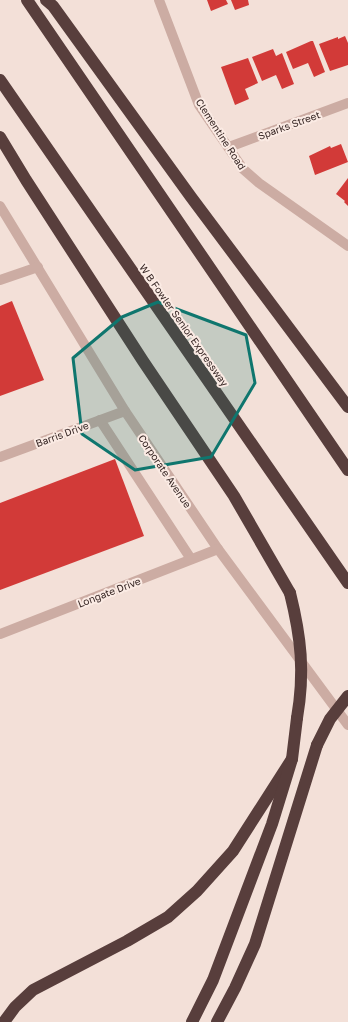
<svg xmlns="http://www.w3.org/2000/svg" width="348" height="1022" viewBox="0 0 348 1022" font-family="'Golos Text',sans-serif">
<rect width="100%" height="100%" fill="#f3e0d8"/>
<g fill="#d23a38">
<path d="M207,0H226L228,4L211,11Z"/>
<path d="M231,0H248L249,5L235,10Z"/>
<path d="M345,36L348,43V65L330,71L319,44L338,37V39Z"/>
<path d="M311,41H313L325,72L314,77L308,63L293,69L286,52Z"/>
<path d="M273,49L276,56L282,53L294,84L282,89L276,75L262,81L252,57Z"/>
<path d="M248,58L258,83L245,89L249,99L235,105L221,67Z"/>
<path d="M341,144L348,162L315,175L309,156L330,146L331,148Z"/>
<path d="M348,178V206L344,202L345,201L336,194Z"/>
<path d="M12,301L44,380L0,396V306Z"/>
<path d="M115,459L144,536L0,590V503Z"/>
</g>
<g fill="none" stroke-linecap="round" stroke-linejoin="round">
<g stroke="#ccaca3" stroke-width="10">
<path d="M159,0L199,105L243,169L259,183L348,246"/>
<path d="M229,147L348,103"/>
<path d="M0,206L125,411L218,549L348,725"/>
<path d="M0,280L38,267"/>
<path d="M100,420L191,559"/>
<path d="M0,457L125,411"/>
<path d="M0,634L218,549"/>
</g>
<g stroke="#583e3c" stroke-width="12">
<path d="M27,0L348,470"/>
<path d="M46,0L53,6L191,197L348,407"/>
<path d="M0,80L348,583"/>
<path d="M0,137L26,180L143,361L234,496L290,593"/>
<path d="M4,1022L15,1007L33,990L127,941L168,917L197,891L233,851L292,759"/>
<path d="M192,1022L213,980L272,824L292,759L297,718"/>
<path d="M217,1022L235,988L255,944L317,745"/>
</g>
<g stroke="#583e3c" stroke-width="12">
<path d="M290,593C301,637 305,672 297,718"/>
<path d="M317,745L330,719L348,696"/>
</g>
</g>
<path fill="#0f766e" fill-opacity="0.2" stroke="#0f766e" stroke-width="3" stroke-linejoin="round" d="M158,302L246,335L255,383L211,457L135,470L82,434L73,358L122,317Z"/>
<g text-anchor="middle" stroke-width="4" stroke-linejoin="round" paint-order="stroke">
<g font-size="10" fill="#372725" stroke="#fbebe4">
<text transform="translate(289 125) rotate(-20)" y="4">Sparks Street</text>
<text transform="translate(221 134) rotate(57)" y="4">Clementine Road</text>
<text transform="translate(184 325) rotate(55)" y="4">W B Fowler Senior Expressway</text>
<text transform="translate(62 434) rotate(-20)" y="4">Barris Drive</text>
<text transform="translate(165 471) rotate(56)" y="4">Corporate Avenue</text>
<text transform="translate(109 592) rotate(-21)" y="4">Longate Drive</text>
</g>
</g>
</svg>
